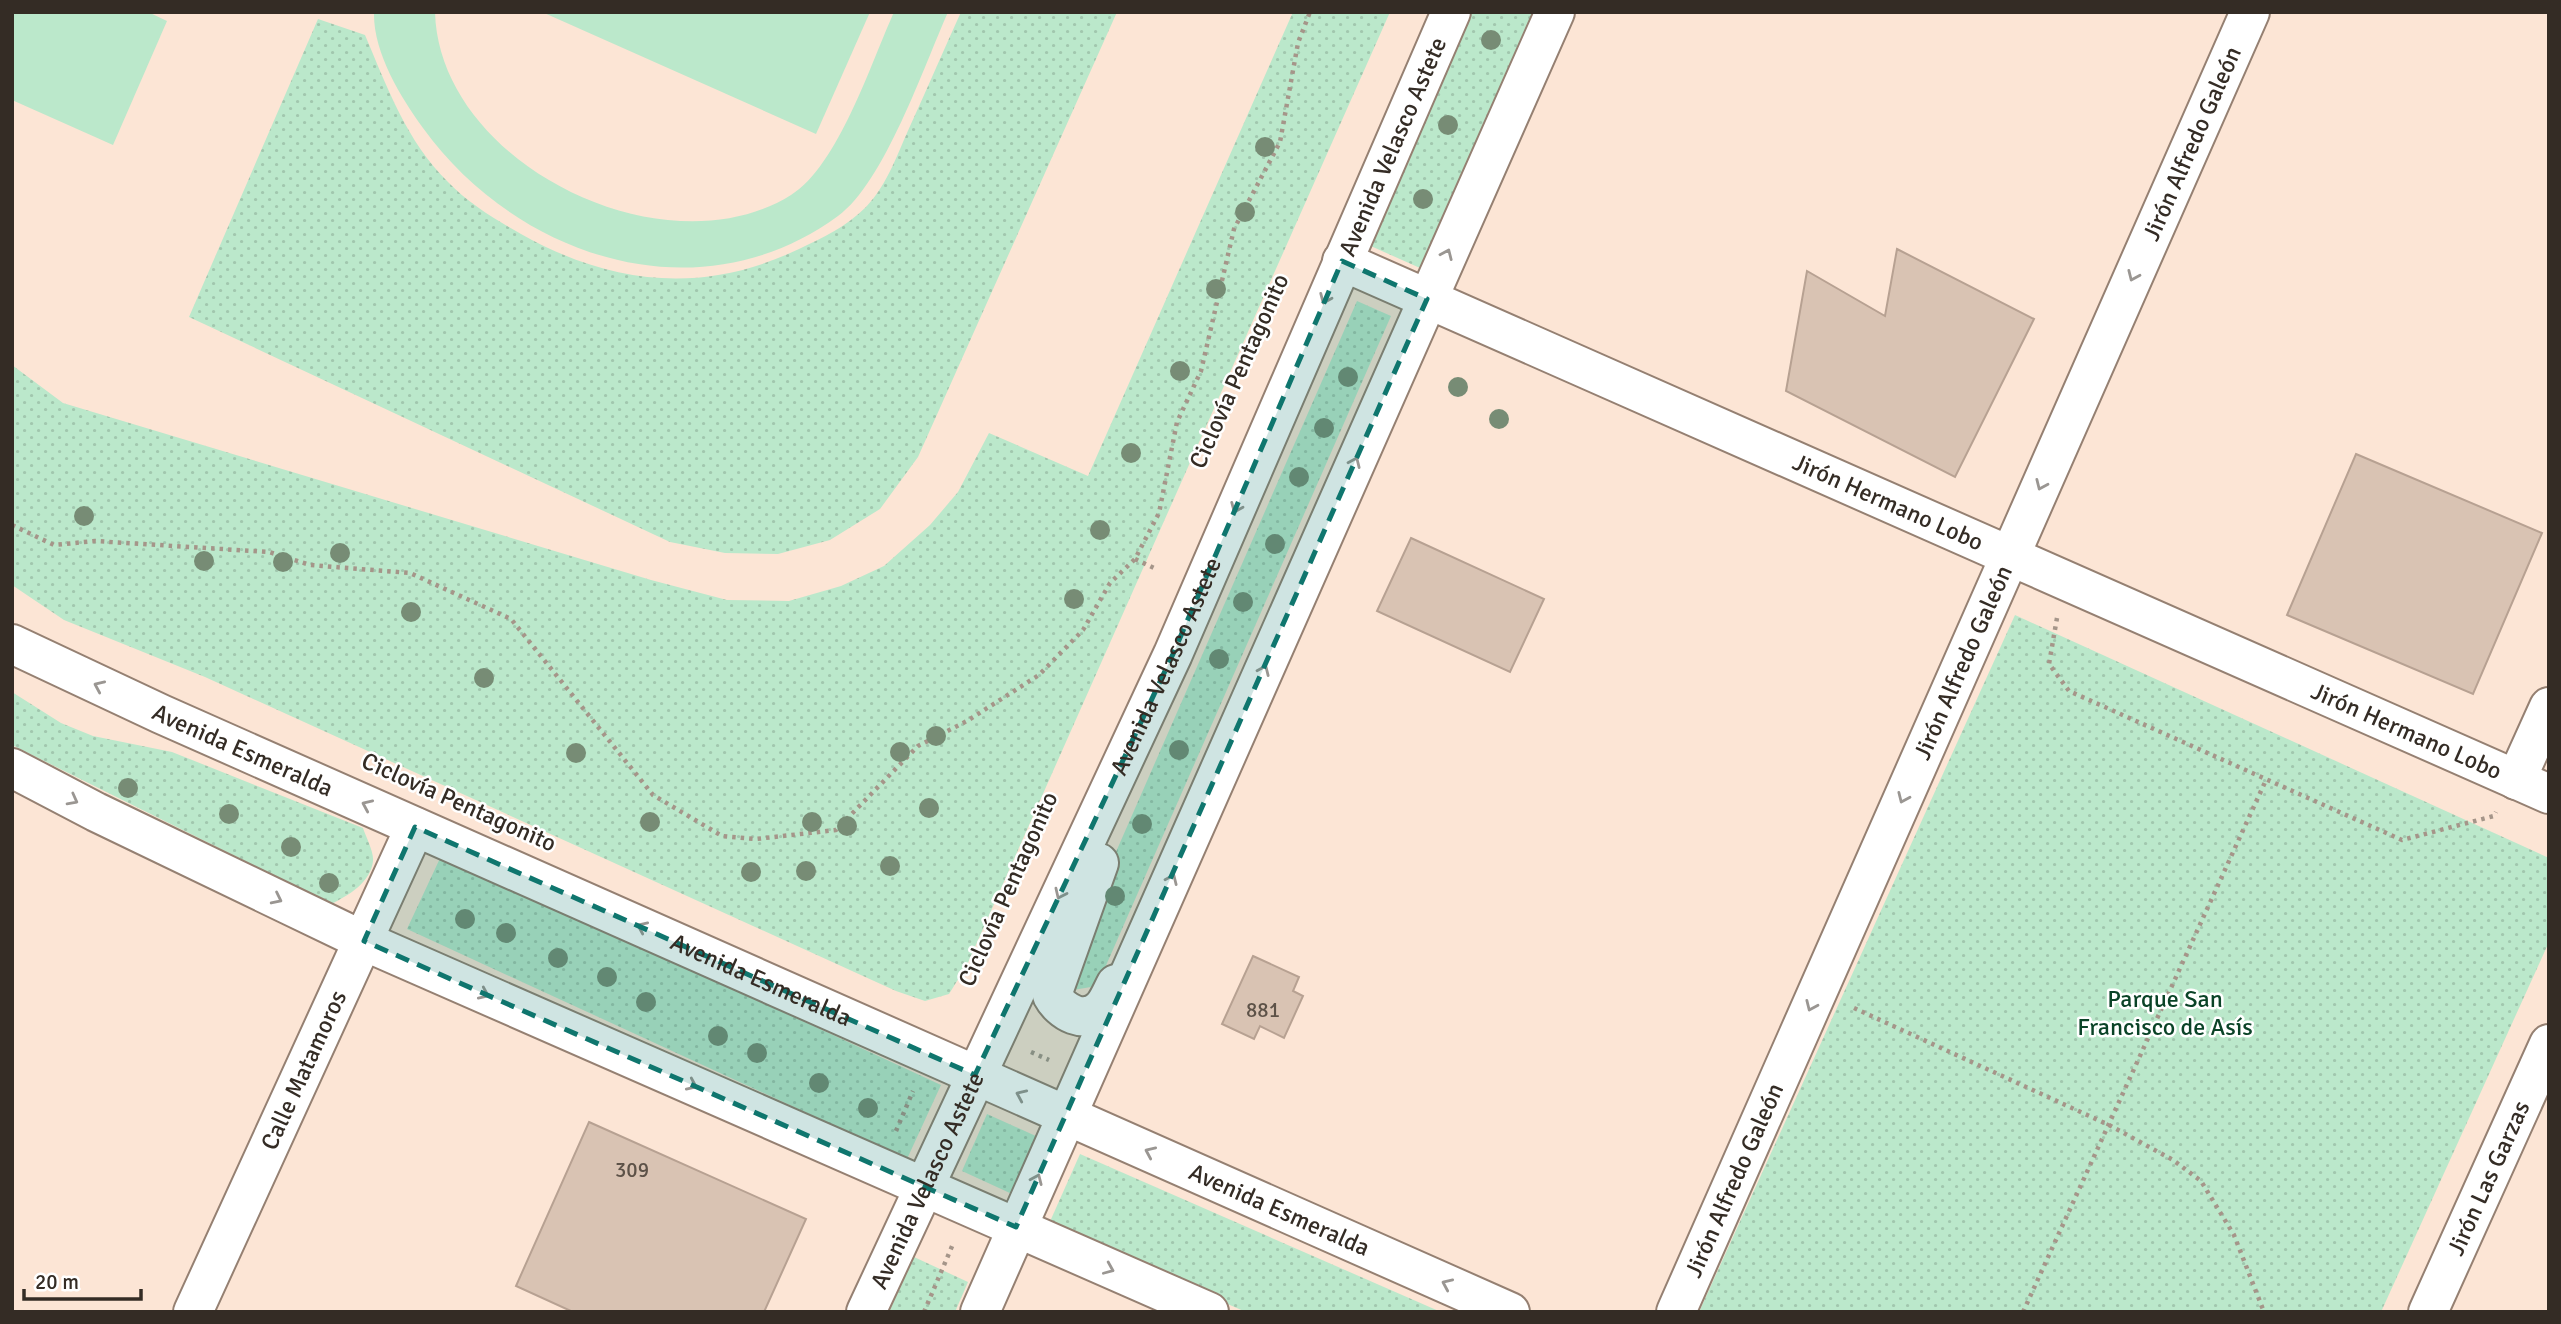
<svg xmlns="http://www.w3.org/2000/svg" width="2561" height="1324" viewBox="0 0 2561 1324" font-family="Signika,sans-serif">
<defs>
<pattern id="grass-dots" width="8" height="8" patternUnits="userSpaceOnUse" patternTransform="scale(1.75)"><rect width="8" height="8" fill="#bbe8cb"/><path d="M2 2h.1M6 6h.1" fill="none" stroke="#a1c7ae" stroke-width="1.8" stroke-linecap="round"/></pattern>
</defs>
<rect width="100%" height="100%" fill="#fce5d5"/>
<g fill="url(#grass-dots)">
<path d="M961,12H1117L918,457L880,509L830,540L778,554L725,553L670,542L189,317L318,19L365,35C387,87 407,142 448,182C468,203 496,220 521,234C612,285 703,295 799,249C824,237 846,227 866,207C888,184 898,152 911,124C928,87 944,49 961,12Z"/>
<path d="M1293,12H1390L967,965L949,994L925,1001L896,991L205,677L64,620L12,585V365L63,403L651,580L727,600L789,601L841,586L884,566L930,525L958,492L989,433L1088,476Z"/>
<path d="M1467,12H1533L1420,268L1364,243Z"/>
<path d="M1357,301L1391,316L1097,986L1073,990L1063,973Z"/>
<path d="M2015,615L2549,858V942L2381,1312H1699Z"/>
<path d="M12,692L61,723L93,736L172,752L363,828C366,837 374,852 373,861C371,882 348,896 331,904L12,745Z"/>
<path d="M442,854L941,1085L907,1159L407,929Z"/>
<path d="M987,1114L1038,1137L1012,1194L962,1171Z"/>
<path d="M1080,1154L1441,1312H1246L1048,1226Z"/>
<path d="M914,1257L968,1282L955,1312H889Z"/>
</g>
<g fill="#bbe8cb">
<path d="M12,12H148L167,21L113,145L12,100Z"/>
<path d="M374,12H435C439,164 665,274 791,195C838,166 871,63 894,12H948C924,66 884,183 838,216C699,318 517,258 423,128C400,96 373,52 374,12Z"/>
<path d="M542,12H870L816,134Z"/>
</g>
<g fill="#d9c3b3" stroke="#b7a192" stroke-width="2">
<path d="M1897,249L2034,319L1955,477L1786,391L1807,271L1885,316Z"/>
<path d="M2356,454L2542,533L2473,694L2287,615Z"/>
<path d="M1411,538L1544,599L1510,672L1377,611Z"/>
<path d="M1253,956L1299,977L1293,991L1303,996L1284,1038L1260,1026L1254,1039L1222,1024Z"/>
<path d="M589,1122L806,1219L764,1312H573L516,1286Z"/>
</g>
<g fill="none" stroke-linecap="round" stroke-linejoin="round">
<defs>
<g id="street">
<path id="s1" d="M1342,261L2010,556L2250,12"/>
<path id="s2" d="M193,1312L415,827"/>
</g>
<g id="secondary">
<path id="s3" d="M12,644L161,714L1510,1312"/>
<path d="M12,768L96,812L364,941L1209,1312"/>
<path d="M2516,780L2549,707"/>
<path d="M1099,863L1052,995C1061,1012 1085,1026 1102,1008C1108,1002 1112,991 1116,984"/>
<path id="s4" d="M866,1312L1173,654L1451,12"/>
<path d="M980,1312L1555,12"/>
<path id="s5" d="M1676,1312L2010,556L2549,794"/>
<path id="s6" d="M2428,1312L2549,1044"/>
</g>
</defs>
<use href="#street" stroke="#958072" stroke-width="42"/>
<use href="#secondary" stroke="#958072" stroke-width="42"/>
<g stroke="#a59589" stroke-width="4.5" stroke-dasharray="3.5 5" stroke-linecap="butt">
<path d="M12,525L54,545L95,541L269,552L310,565L410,573L511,619L653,795L722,836L756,839L836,830L918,746L967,721L1039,675L1083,630L1110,583L1135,559L1159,513L1177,422L1201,371L1234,229L1280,142L1298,43L1310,12"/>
<path d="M1135,559L1156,569"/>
<path d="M2057,618L2049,664L2069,691L2402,840L2494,816L2496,812"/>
<path d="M1854,1008L2109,1125L2173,1160L2201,1181L2234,1235L2264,1312"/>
<path d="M1031,1052L1049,1060"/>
<path d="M896,1131L913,1091"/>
<path d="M924,1312L953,1244"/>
<path d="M2023,1312L2266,780"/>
</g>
<use href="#street" stroke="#fff" stroke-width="38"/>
<use href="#secondary" stroke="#fff" stroke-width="38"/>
</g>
<g fill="#778c75">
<circle cx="1491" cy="40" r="10"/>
<circle cx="1448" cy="125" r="10"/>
<circle cx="1265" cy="147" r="10"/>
<circle cx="1423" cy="199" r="10"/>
<circle cx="1245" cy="212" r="10"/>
<circle cx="1216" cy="289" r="10"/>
<circle cx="1180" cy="371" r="10"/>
<circle cx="1348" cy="377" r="10"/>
<circle cx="1458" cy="387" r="10"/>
<circle cx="1499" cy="419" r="10"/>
<circle cx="1324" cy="428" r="10"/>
<circle cx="1131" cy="453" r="10"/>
<circle cx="1299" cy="477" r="10"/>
<circle cx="84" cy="516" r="10"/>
<circle cx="1100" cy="530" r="10"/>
<circle cx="1275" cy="544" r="10"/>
<circle cx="340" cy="553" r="10"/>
<circle cx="204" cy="561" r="10"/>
<circle cx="283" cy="562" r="10"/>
<circle cx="1074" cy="599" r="10"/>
<circle cx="1243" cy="602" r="10"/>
<circle cx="411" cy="612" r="10"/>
<circle cx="1219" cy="659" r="10"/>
<circle cx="484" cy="678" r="10"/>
<circle cx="936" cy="736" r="10"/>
<circle cx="1179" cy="750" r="10"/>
<circle cx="900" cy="752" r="10"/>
<circle cx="576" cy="753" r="10"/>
<circle cx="128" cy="788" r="10"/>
<circle cx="929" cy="808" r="10"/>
<circle cx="229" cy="814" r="10"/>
<circle cx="650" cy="822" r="10"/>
<circle cx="812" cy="822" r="10"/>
<circle cx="1142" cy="824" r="10"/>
<circle cx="847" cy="826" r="10"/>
<circle cx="291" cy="847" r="10"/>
<circle cx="890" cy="866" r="10"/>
<circle cx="806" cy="871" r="10"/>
<circle cx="751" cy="872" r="10"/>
<circle cx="329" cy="883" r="10"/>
<circle cx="1115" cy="896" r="10"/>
<circle cx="465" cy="919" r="10"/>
<circle cx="506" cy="933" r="10"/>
<circle cx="558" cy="958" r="10"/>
<circle cx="607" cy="977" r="10"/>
<circle cx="646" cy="1002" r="10"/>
<circle cx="718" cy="1036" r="10"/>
<circle cx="757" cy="1053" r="10"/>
<circle cx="819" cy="1083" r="10"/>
<circle cx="868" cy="1108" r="10"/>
</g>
<defs><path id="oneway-chevron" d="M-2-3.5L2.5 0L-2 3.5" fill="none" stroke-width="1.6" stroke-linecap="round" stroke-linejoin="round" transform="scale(1.75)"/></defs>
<g stroke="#9a9692">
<use href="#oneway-chevron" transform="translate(1447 254) rotate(-66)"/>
<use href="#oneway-chevron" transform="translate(2133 276) rotate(114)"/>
<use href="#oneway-chevron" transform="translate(1325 299) rotate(113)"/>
<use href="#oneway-chevron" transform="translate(1355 462) rotate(-66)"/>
<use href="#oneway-chevron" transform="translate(2041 485) rotate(114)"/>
<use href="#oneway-chevron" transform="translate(1236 508) rotate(113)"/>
<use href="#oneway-chevron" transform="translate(1264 670) rotate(-66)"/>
<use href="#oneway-chevron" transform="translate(99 686) rotate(-156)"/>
<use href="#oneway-chevron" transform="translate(1903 798) rotate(114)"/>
<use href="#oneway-chevron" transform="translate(73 800) rotate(28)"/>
<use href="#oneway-chevron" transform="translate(367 805) rotate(-156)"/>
<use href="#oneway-chevron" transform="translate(1172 879) rotate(-66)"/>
<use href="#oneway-chevron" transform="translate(1060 894) rotate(115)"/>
<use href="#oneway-chevron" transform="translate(277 899) rotate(26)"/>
<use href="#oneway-chevron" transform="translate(642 927) rotate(-156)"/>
<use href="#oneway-chevron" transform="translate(484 994) rotate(24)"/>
<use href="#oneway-chevron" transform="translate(1811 1006) rotate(114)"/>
<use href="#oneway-chevron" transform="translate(692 1085) rotate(24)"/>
<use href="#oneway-chevron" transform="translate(1021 1095) rotate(-156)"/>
<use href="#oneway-chevron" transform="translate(1150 1152) rotate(-156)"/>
<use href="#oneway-chevron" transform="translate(1037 1179) rotate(-66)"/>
<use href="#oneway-chevron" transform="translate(1109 1269) rotate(23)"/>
<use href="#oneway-chevron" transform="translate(1447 1284) rotate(-156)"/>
</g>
<path fill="#0f766e" fill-opacity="0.2" stroke="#0f766e" stroke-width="5" stroke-dasharray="14 9" stroke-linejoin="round" d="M1342,261L1427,299L1016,1227L364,941L415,827L975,1075L1173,654Z"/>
<g text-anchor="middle" stroke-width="5" stroke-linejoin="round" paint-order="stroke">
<g font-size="21" fill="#5d5248">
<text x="1263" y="1017">881</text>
<text x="632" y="1177">309</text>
</g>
<g font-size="24" fill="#342c25" stroke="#fff">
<text dy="8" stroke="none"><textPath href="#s1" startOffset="1181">Jirón Alfredo Galeón</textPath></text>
<text dy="8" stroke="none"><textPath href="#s4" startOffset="1279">Avenida Velasco Astete</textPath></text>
<text transform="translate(1239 371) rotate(-66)" y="8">Ciclovía Pentagonito</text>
<text dy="8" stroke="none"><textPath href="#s1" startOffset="597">Jirón Hermano Lobo</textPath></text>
<text dy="8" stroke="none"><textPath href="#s5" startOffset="710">Jirón Alfredo Galeón</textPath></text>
<text dy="8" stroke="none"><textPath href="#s4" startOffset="712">Avenida Velasco Astete</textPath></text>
<text dy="8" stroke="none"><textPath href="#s5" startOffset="1260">Jirón Hermano Lobo</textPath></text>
<text dy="8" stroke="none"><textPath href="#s3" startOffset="254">Avenida Esmeralda</textPath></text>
<text transform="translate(459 802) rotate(24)" y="8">Ciclovía Pentagonito</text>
<text transform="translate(1008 889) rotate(-66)" y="8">Ciclovía Pentagonito</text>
<text dy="8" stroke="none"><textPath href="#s3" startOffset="821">Avenida Esmeralda</textPath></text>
<text dy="8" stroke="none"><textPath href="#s2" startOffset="266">Calle Matamoros</textPath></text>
<text dy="8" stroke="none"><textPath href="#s6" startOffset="147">Jirón Las Garzas</textPath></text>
<text dy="8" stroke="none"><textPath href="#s4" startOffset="145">Avenida Velasco Astete</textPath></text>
<text dy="8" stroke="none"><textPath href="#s5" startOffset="144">Jirón Alfredo Galeón</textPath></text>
<text dy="8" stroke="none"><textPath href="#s3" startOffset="1388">Avenida Esmeralda</textPath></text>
</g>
<g font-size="24" fill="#0a4327" stroke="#fff">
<text x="2165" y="1007">Parque San<tspan x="2165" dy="28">Francisco de Asís</tspan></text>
</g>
</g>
<rect width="2561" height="1324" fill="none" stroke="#342c25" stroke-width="28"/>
<path d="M24 1289v10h117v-10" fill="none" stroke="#342c25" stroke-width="3.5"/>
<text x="35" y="1289" font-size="21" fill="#342c25" stroke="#ffffff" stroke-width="5" paint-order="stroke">20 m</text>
</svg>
